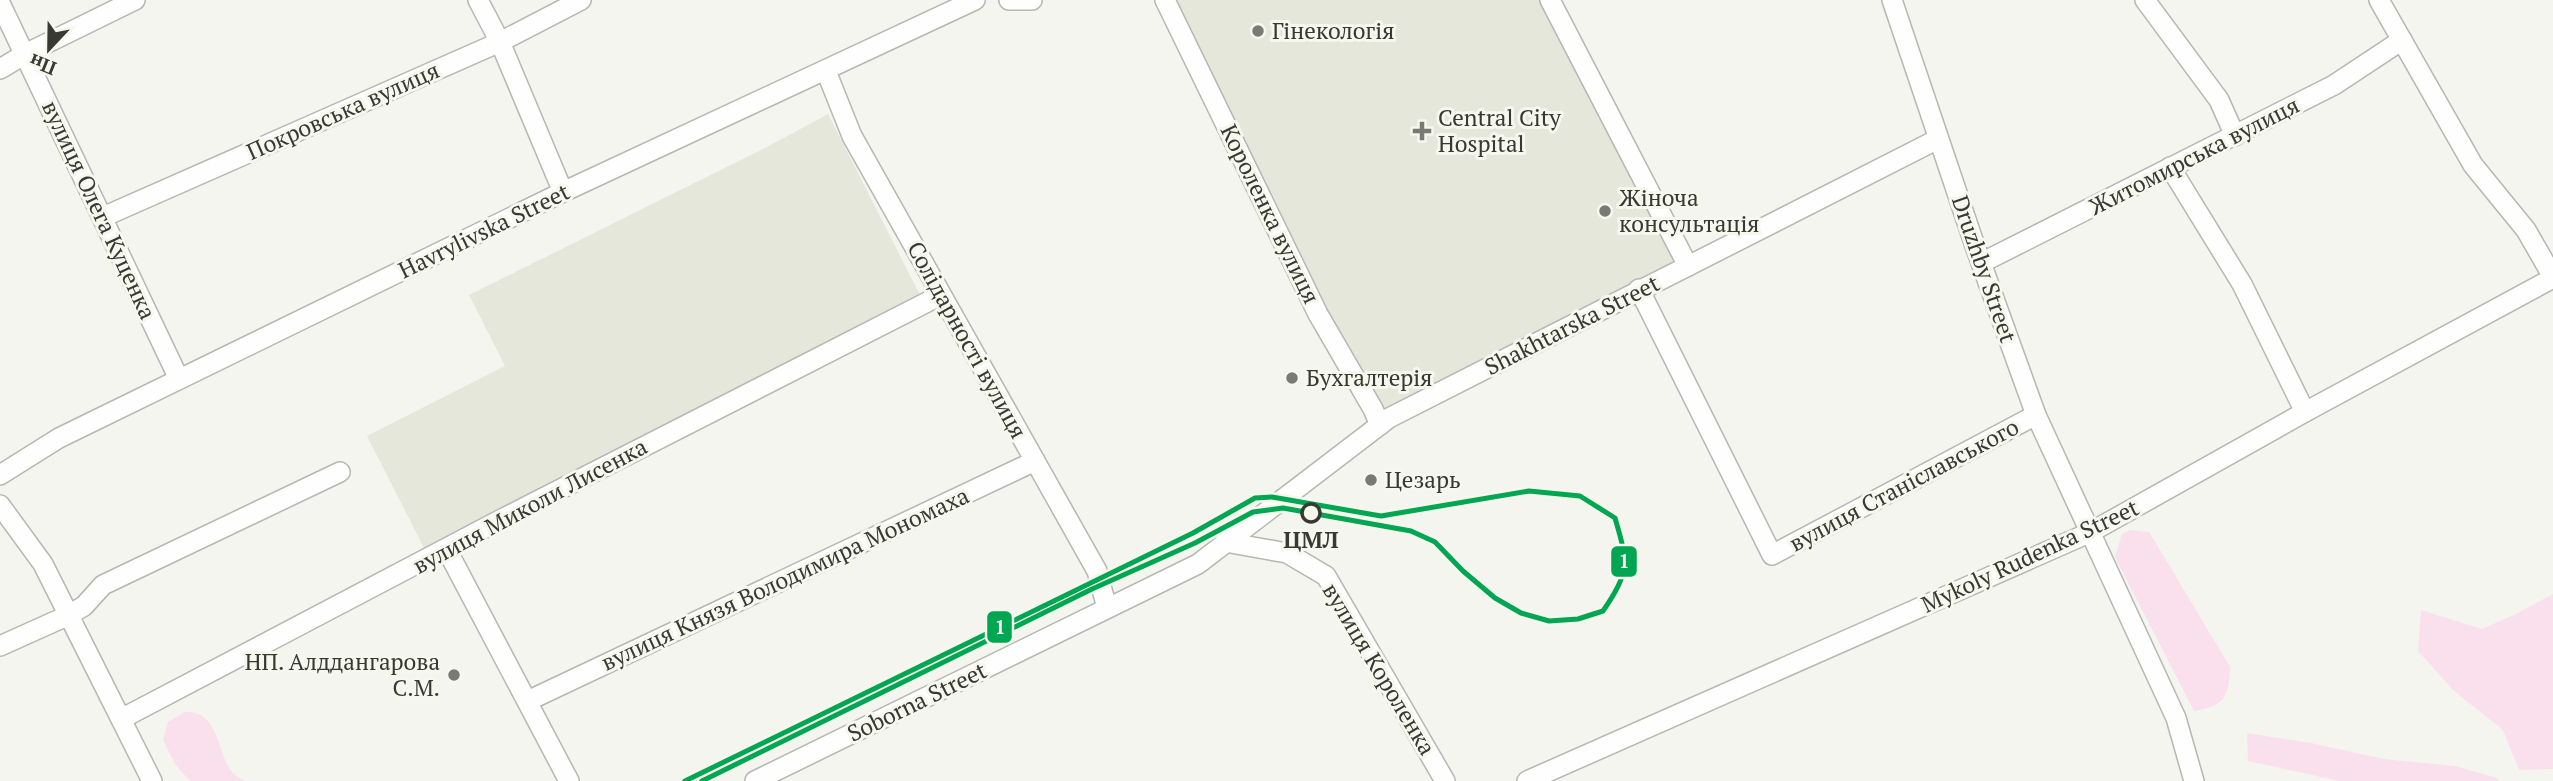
<svg xmlns="http://www.w3.org/2000/svg" width="2553" height="781" viewBox="0 0 2553 781" font-family="'PT Serif',serif">
<rect width="100%" height="100%" fill="#f4f5ef"/>
<g fill="#e5e7db">
<path d="M1172,0H1540L1675,262L1382,413L1326,311Z"/>
<path d="M828,114L923,301L426,552L367,436L505,366L469,295L763,149Z"/>
</g>
<g fill="#fae0ed">
<path d="M2131,530L2149,532L2154,540L2230,667C2229,697 2225,706 2194,711L2115,557L2122,534Z"/>
<path d="M2553,594V769L2519,770L2503,730L2454,691L2418,651L2421,610L2482,629L2516,614Z"/>
<path d="M184,712C222,710 215,756 235,775C238,777 241,779 245,781H190L175,764L163,740L168,722Z"/>
<path d="M2247,733L2311,743L2384,759L2455,766L2497,778L2499,781H2339L2248,761Z"/>
</g>
<g fill="none" stroke-linecap="round" stroke-linejoin="round">
<defs>
<g id="minor">
<path d="M478,0L500,42L563,192"/>
<path d="M1009,0H1032"/>
<path d="M1165,0L1318,314L1373,409L1380,425"/>
<path d="M1550,0L1688,266"/>
<path d="M1892,0L1975,246L2036,415L2176,718L2194,781"/>
<path d="M2145,0L2219,100L2235,136"/>
<path d="M2379,0L2473,165L2526,230L2553,277"/>
<path d="M0,3L179,379"/>
<path d="M0,69L25,54L135,0"/>
<path d="M826,71L852,136L1097,571L1107,608"/>
<path d="M2170,167L2242,284L2305,412"/>
<path d="M103,217L500,42L581,0"/>
<path d="M1981,263L2334,85L2402,40"/>
<path d="M1639,289L1772,555L2036,415"/>
<path d="M0,475L59,438L563,192L975,0"/>
<path d="M0,505L43,564L152,781"/>
<path d="M1225,542L1287,553L1326,576L1445,781"/>
<path d="M447,550L569,781"/>
<path d="M0,646L69,615L84,606L103,585L340,472"/>
<path d="M536,697L1035,461"/>
<path d="M121,719L500,520L941,295"/>
<path d="M755,781L1198,564L1389,418L1938,139"/>
<path d="M1527,781L2091,532L2305,412L2553,278"/>
</g>
</defs>
<use href="#minor" stroke="#b6b7b2" stroke-width="22"/>
<use href="#minor" stroke="#fdfefd" stroke-width="19"/>
<defs>
<path id="tram-1" d="M685,781L1193,533L1255,498L1272,497L1381,516L1529,491L1580,496L1615,518C1628,562 1630,572 1603,611L1578,619L1549,621L1521,613L1495,598L1463,571L1435,542L1411,531L1283,508L1253,512L1195,543L1092,589L702,781"/>
</defs>
<use href="#tram-1" stroke="#f6f7ed" stroke-width="10"/>
<use href="#tram-1" stroke="#00a651" stroke-width="5"/>
</g>
<g fill="#7a7a75" stroke="#f6f7ed" stroke-width="2.5">
<circle cx="1258" cy="31" r="7"/>
<path d="M1418.5 120.5h7v7h7v7h-7v7h-7v-7h-7v-7h7z"/>
<circle cx="1605" cy="211" r="7"/>
<circle cx="1292" cy="378" r="7"/>
<circle cx="1371" cy="480" r="7"/>
<circle cx="454" cy="675" r="7"/>
</g>
<circle fill="#f6f7ed" stroke="#383834" stroke-width="3.5" cx="1311" cy="513" r="9"/>
<g text-anchor="middle" stroke-width="6" stroke-linejoin="round" paint-order="stroke">
<g font-size="23" fill="#383834" stroke="#f6f7ed" text-anchor="start">
<text x="1272" y="39">Гінекологія</text>
<text x="1438" y="126">Central City<tspan x="1438" dy="26">Hospital</tspan></text>
<text x="1619" y="206">Жіноча<tspan x="1619" dy="26">консультація</tspan></text>
<text x="1306" y="386">Бухгалтерія</text>
<text x="1385" y="488">Цезарь</text>
<text x="440" y="670" text-anchor="end">НП. Алддангарова<tspan x="440" dy="26">С.М.</tspan></text>
</g>
<g font-size="23" fill="#383834" stroke="#f6f7ed">
<text transform="translate(343 111) rotate(-24)" y="8">Покровська вулиця</text>
<text transform="translate(2194 156) rotate(-27)" y="8">Житомирська вулиця</text>
<text transform="translate(99 210) rotate(65)" y="8">вулиця Олега Куценка</text>
<text transform="translate(1270 214) rotate(64)" y="8">Короленка вулиця</text>
<text transform="translate(484 231) rotate(-26)" y="8">Havrylivska Street</text>
<text transform="translate(1984 269) rotate(71)" y="8">Druzhby Street</text>
<text transform="translate(1572 325) rotate(-27)" y="8">Shakhtarska Street</text>
<text transform="translate(967 340) rotate(61)" y="8">Солідарності вулиця</text>
<text transform="translate(1904 485) rotate(-28)" y="8">вулиця Станіславського</text>
<text transform="translate(530 506) rotate(-28)" y="8">вулиця Миколи Лисенка</text>
<text transform="translate(2030 556) rotate(-25)" y="8">Mykoly Rudenka Street</text>
<text transform="translate(785 579) rotate(-25)" y="8">вулиця Князя Володимира Мономаха</text>
<text transform="translate(1379 669) rotate(59)" y="8">вулиця Короленка</text>
<text transform="translate(917 702) rotate(-26)" y="8">Soborna Street</text>
</g>
<g font-size="23" font-weight="bold" fill="#383834" stroke="#f6f7ed">
<text x="1311" y="548">ЦМЛ</text>
</g>
</g>
<g stroke="#f6f7ed" stroke-width="2.5">
<rect x="1610" y="545" width="28" height="33" rx="7" fill="#00a651"/>
<rect x="986" y="610" width="27" height="34" rx="7" fill="#00a651"/>
</g>
<g font-size="19" text-anchor="middle" font-weight="bold" fill="#fff">
<text x="1624" y="568">1</text>
<text x="1000" y="634">1</text>
</g>
<g transform="translate(49 49) rotate(202)" stroke="#f6f7ed" stroke-width="5" paint-order="stroke">
<path d="M0-5L12 26L0 18L-12 26Z" fill="#383834"/>
<text y="-10" font-size="19" font-weight="bold" text-anchor="middle" fill="#383834">Пн</text>
</g>
</svg>
